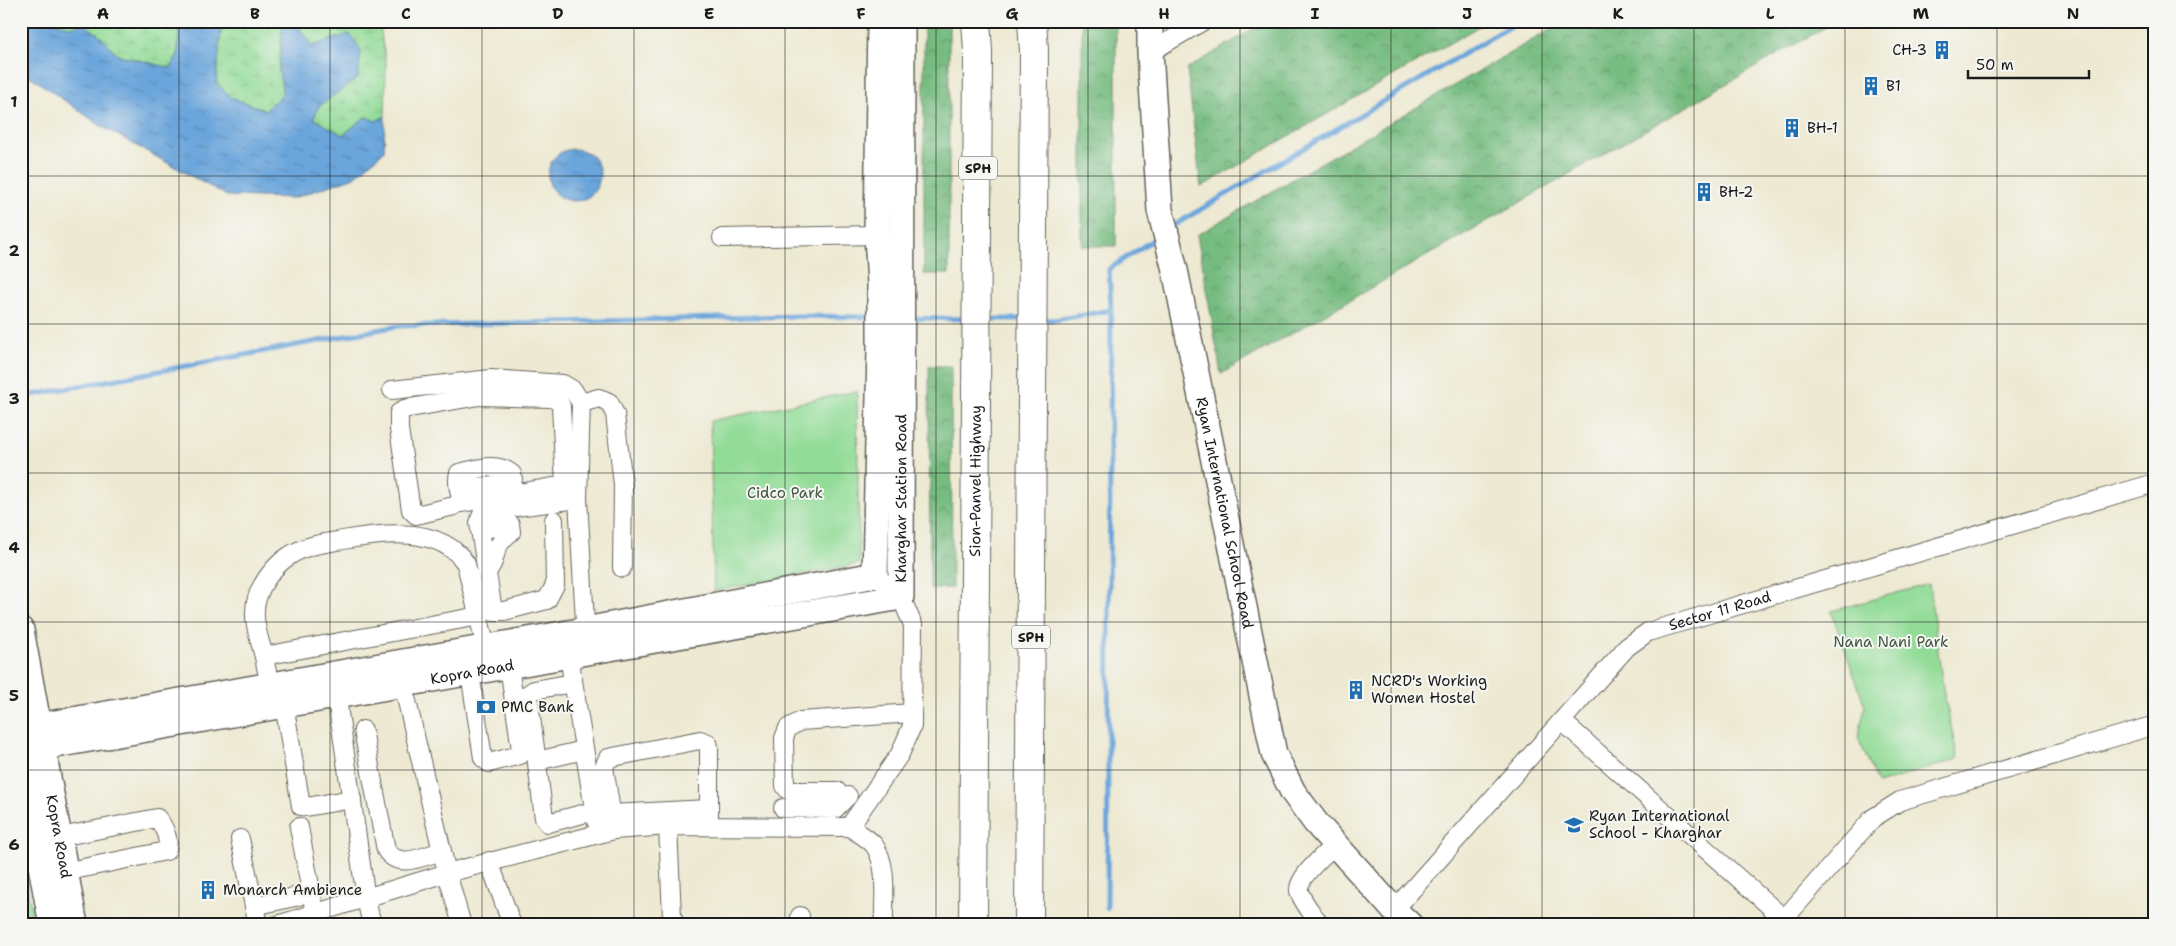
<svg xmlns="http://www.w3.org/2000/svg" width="2176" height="946" viewBox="0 0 2176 946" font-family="'Shantell Sans',sans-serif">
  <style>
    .forest { fill: url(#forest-crowns); stroke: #496c4e }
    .wetland { fill: url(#wetland-marsh); stroke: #587c5a }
    .park { fill: #93dc98; stroke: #587c5a }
    .water { fill: url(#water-ripples); stroke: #43607c }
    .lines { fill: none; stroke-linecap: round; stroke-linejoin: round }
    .stream { stroke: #6aa5db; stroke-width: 5 }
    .street-casing { stroke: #65645c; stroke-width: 20 }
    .secondary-casing { stroke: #65645c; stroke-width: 28 }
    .highway-casing { stroke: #65645c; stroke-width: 30 }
    .street { stroke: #fff; stroke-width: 18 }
    .secondary { stroke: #fff; stroke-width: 25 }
    .highway { stroke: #fff; stroke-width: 28 }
    .grid { fill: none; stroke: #1c1c1c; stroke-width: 1; stroke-opacity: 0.55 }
    .labels { text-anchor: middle; stroke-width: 4; stroke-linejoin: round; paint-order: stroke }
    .shield { fill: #f6f6f2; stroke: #5d5d5c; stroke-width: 1 }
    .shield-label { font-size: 14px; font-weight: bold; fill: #1c1c1c }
    .poi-label { font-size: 15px; fill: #1c1c1c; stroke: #f6f6f2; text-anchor: start }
    .street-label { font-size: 15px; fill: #1c1c1c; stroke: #f6f6f2 }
    .park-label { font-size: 15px; fill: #405641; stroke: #f6f6f2 }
    .neatline { fill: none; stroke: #1c1c1c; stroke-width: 2 }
    .grid-label { font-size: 16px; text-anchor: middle; font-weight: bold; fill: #1c1c1c }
  </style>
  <defs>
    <pattern id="forest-crowns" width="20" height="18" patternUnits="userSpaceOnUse" patternTransform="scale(1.25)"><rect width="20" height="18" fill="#76bc80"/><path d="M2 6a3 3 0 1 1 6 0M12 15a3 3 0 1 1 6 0" fill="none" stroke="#609868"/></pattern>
    <pattern id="wetland-marsh" width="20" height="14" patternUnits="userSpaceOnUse" patternTransform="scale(1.25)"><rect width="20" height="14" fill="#93dc98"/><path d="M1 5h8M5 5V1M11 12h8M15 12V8" fill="none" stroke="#7ebc82"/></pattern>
    <pattern id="water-ripples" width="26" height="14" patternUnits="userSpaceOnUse" patternTransform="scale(1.25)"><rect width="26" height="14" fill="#6aa5db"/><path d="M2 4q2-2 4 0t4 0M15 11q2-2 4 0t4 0" fill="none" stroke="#5686b1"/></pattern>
  </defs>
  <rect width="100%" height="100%" fill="#f6f6f2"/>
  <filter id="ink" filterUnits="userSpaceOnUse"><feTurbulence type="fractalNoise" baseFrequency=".02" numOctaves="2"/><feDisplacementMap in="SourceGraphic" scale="10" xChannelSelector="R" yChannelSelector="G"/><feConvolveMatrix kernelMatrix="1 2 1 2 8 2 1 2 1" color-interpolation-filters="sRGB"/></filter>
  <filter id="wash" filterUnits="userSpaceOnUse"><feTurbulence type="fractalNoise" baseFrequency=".0096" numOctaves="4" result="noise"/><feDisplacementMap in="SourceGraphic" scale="20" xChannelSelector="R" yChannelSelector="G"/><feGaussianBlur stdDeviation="1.12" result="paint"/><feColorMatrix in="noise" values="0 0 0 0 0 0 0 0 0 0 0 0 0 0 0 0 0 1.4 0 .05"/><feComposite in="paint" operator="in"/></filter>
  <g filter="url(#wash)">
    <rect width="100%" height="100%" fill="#ede9d2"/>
    <!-- forest -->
    <path class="forest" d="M924 21H949V274H924Z
      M1082 21H1116V246H1082Z
      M1266 21H1488L1201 187 1187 69Z
      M1565 21H1836L1221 374 1197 235Z
      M929 366H951L952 588 930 589Z"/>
    <!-- wetland -->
    <path class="wetland" d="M51 21H179L178 54 171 68 118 55 98 34Z
      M222 21H283L279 71 283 94 265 110 232 98 216 83Z
      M294 21H379L386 64 385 116 376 121 365 117 343 136 314 119 318 107 357 78 350 34 312 46Z"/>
    <!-- park -->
    <path class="park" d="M857 391 859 564 714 591 710 421Z
      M1929 584 1943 688 1958 759 1878 784 1858 738 1865 706 1831 611Z
      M21 853 34 925H21Z"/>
    <!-- water -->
    <path class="water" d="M21 21H51L71 27 83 23 98 34 118 55 171 68 178 54 179 21H222L216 83 232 98 265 110 283 94 279 71 283 21H294L312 46 350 34 361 50 358 78 318 107 314 119 343 135 365 117 376 121 385 116 384 151 355 177 294 198 227 196 101 126 21 70Z
      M548 175a26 26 0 1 1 52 0a26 26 0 1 1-52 0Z"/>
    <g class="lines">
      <!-- stream -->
      <path class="stream" d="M1171 227 1519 21
        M908 318 970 319
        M986 319H1025
        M1041 319 1055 320 1111 310 1109 269 1160 235
        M21 397 398 326 796 316 872 317
        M1107 908 1111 310"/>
    </g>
  </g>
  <g filter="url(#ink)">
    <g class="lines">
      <!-- street casing -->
      <g class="street-casing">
        <g id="street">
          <path d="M1150 52 1203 21"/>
          <path d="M722 238 877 235"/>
          <path d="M392 390 491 379 563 384 573 390 581 403 578 499 586 640"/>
          <path d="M581 403 599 398 609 402 615 414 623 485 622 568"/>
          <path d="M459 490 509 483 513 479 512 474C496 461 477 469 459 473 456 481 460 494 462 503L576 483"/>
          <path d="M454 506 416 515 411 510 399 429V413L404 409 479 396 551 398 559 401 561 406 565 485"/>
          <path d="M554 520 555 585 547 600 504 611H493L479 523 482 514 487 511 578 499"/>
          <path d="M480 530 510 524 511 532C506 536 501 540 498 547 493 556 495 565 486 572"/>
          <path d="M567 644 596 821"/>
          <path d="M264 656 479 616"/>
          <path d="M470 673 483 758 489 763 520 755 521 750 509 666"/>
          <path d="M573 683 534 690 528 694 544 818 548 823 594 811"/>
          <path d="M403 684 447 873 462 925"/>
          <path d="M335 685 366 899 372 925"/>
          <path d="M270 686C268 677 266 667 264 657 259 636 251 619 257 598 262 582 275 565 289 556 305 545 325 543 343 540 382 533 441 525 466 564L486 648"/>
          <path d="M284 704 301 806 306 807 352 799"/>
          <path d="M1563 722 1791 925"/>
          <path d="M363 730 386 850C399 870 423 856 442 851"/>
          <path d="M537 761 584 750"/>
          <path d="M837 791H794L788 790 785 786 784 738 788 728 801 721 912 713"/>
          <path d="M783 808 835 809 848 796"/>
          <path d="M611 814 708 809"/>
          <path d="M668 826 672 917 676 925"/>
          <path d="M299 827 315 913"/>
          <path d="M849 827 900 754 912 726 913 625 901 597 875 575"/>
          <path d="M614 830 604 767 608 758 700 740 708 743 709 747V826"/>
          <path d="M60 837 157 818C164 826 171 841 166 851L64 872"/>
          <path d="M240 839 258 925"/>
          <path d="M489 861 512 925"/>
          <path d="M254 906 299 896"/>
          <path id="s1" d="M1394 910 1627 647 1648 632 2155 483"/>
          <path d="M1784 919 1873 818 1900 801 2155 725"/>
          <path d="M277 925 447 873 614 830 668 826 849 827C857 832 868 838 874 845 889 866 883 900 884 925"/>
          <path d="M800 925V916"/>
          <path d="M1320 925C1314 915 1302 902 1299 891 1297 878 1325 854 1334 845"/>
        </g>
      </g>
      <!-- secondary casing -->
      <g class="secondary-casing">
        <g id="secondary">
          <path id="s2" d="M1150 21V52L1160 210 1175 270 1274 754 1293 792 1316 823 1394 910 1410 925"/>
          <path id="s3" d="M21 630 75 925"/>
          <path d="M21 729 585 630 875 575 880 351V284L877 235 880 21"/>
          <path id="s4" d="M21 751 901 597 902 21"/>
          <path d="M21 758 52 925"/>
        </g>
      </g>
      <!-- highway casing -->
      <g class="highway-casing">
        <g id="highway">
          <path id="s5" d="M973 925 978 51 976 21"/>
          <path d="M1029 925 1034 51 1032 21"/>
        </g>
      </g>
      <!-- street -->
      <use href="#street" class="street"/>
      <!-- secondary -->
      <use href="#secondary" class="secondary"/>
      <!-- highway -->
      <use href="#highway" class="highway"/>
    </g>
  </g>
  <!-- grid -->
  <path class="grid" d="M179 21V925M330 21V925M482 21V925M634 21V925M785 21V925M936 21V925M1088 21V925M1240 21V925M1391 21V925M1542 21V925M1694 21V925M1845 21V925M1997 21V925M21 176H2155M21 324H2155M21 473H2155M21 622H2155M21 770H2155"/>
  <!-- icons -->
  <defs>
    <g id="building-bare" transform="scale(1.5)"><path d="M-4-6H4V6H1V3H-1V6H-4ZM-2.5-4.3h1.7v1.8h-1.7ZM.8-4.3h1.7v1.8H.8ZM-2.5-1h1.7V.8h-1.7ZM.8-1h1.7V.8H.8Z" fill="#1f6fb2" stroke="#f6f6f2" stroke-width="2.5" paint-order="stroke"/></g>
    <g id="bank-bare" transform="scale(1.5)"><path d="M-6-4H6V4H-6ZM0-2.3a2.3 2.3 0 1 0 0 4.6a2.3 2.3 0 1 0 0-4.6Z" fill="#1f6fb2" stroke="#f6f6f2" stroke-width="2.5" paint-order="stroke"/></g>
    <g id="school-bare" transform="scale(1.5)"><path d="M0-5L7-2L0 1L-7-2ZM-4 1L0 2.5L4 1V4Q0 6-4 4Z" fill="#1f6fb2" stroke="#f6f6f2" stroke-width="2.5" paint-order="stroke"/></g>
  </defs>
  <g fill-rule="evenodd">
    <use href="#building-bare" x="1942" y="50"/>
    <use href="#building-bare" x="1871" y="86"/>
    <use href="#building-bare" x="1792" y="128"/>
    <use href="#building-bare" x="1704" y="192"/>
    <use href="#building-bare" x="1356" y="690"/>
    <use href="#bank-bare" x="486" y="707"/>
    <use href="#school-bare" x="1574" y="825"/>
    <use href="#building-bare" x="208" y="890"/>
  </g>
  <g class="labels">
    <!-- shield labels -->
    <g class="shield">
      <rect x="959" y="156.5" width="38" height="23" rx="4"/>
      <rect x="1012" y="625.5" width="38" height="23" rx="4"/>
    </g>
    <g class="shield-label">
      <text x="978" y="173">SPH</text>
      <text x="1031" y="642">SPH</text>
    </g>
    <!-- poi labels -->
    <g class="poi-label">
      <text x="1927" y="55" text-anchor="end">CH-3</text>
      <text x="1886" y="91">B1</text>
      <text x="1807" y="133">BH-1</text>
      <text x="1719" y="197">BH-2</text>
      <text x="1371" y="686">NCRD's Working<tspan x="1371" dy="17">Women Hostel</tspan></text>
      <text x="501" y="712">PMC Bank</text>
      <text x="1589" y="821">Ryan International<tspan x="1589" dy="17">School - Kharghar</tspan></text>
      <text x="223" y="895">Monarch Ambience</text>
    </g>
    <!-- street labels -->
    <g class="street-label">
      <text dy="5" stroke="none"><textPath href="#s5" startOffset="444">Sion-Panvel Highway</textPath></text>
      <text dy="5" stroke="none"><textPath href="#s4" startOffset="992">Kharghar Station Road</textPath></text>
      <text dy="5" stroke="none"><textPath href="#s2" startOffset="499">Ryan International School Road</textPath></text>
      <text dy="5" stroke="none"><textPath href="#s1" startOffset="452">Sector 11 Road</textPath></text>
      <text dy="5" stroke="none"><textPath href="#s4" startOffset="458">Kopra Road</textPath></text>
      <text dy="5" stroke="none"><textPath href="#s3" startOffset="210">Kopra Road</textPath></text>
    </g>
    <!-- park labels -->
    <g class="park-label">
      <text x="785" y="498">Cidco Park</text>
      <text x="1891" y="647">Nana Nani Park</text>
    </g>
  </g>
  <!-- margin -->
  <rect width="2176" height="946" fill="none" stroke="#f6f6f2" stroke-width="55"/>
  <!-- scale -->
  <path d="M1968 70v8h121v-8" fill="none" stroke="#1c1c1c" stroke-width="2.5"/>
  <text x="1976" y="70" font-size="15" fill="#1c1c1c" stroke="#f6f6f2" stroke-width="4" paint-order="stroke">50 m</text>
  <rect x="28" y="28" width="2120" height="890" class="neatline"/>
  <g class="grid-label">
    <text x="103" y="19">A</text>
    <text x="255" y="19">B</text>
    <text x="406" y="19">C</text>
    <text x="558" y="19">D</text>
    <text x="709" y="19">E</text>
    <text x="861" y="19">F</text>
    <text x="1012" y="19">G</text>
    <text x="1164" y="19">H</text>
    <text x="1315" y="19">I</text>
    <text x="1467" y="19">J</text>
    <text x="1618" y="19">K</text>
    <text x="1770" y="19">L</text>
    <text x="1921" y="19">M</text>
    <text x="2073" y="19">N</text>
    <text x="14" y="107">1</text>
    <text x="14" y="256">2</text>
    <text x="14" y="404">3</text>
    <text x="14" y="553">4</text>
    <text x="14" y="701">5</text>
    <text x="14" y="850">6</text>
  </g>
</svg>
